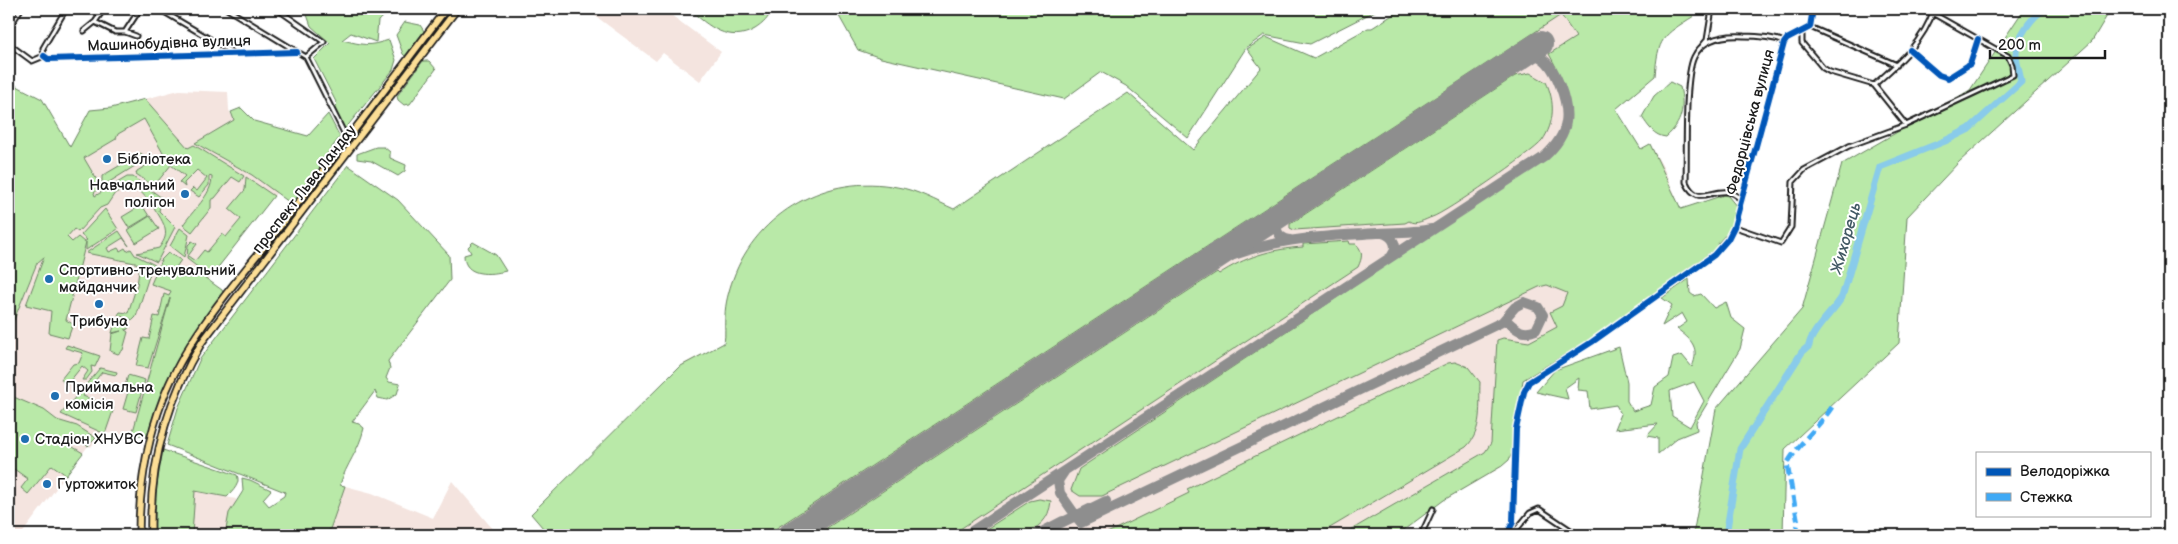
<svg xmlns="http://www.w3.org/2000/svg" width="2178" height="544" viewBox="0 0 2178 544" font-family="'Balsamiq Sans',sans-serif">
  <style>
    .built { fill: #f4e4df }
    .green { fill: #b9e9a8; stroke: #6a8262; fill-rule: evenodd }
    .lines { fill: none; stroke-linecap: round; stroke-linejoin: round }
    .river { stroke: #89cbea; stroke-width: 7 }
    .taxiway { stroke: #8e8e8e; stroke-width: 10 }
    .runway { stroke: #8e8e8e; stroke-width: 26 }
    .street-casing { stroke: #1c1c1c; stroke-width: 7 }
    .primary-casing { stroke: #1c1c1c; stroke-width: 9 }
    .street { stroke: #fff; stroke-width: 3 }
    .primary { stroke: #fcde96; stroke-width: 5.5 }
    .quiet { stroke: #3fa9f5; stroke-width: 5; stroke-dasharray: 10 5; stroke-linecap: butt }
    .cycleway-casing { stroke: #fff; stroke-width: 9 }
    .cycleway { stroke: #0057b8; stroke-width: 6 }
    .poi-dot { fill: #1f6fb2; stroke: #fff; stroke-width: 2 }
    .labels { text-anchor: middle; stroke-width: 4; stroke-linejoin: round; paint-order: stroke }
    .street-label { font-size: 15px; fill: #1c1c1c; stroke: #fff }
    .poi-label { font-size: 15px; fill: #1c1c1c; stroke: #fff; text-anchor: start }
    .water-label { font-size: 16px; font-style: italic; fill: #425964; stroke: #fff }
  </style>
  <rect width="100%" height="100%" fill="#fff"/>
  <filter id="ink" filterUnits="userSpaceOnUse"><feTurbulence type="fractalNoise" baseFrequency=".02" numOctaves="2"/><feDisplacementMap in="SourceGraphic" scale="10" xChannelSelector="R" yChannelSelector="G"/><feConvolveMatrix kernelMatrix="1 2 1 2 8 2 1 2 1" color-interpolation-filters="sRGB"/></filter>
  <g filter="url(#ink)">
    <!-- built -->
    <path class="built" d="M586 9H663L721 52 700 81 663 53 656 61Z
      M1403 9H1688L1694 16 1666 33 1657 50 1655 76 1616 109 1641 149 1650 144 1664 169 1681 209 1724 195 1728 196 1737 207 1731 229 1717 244 1718 247 1593 338 1523 380 1513 450 1509 460 1500 468 1444 500 1397 535H549L531 514 683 364 724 343 725 314 730 285 740 261 764 228 800 201 836 187 879 184 911 190 954 209 1128 93 1193 150 1261 68 1247 49 1266 37 1314 58 1368 28H1372Z
      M179 90 228 92 229 110 234 120 195 143 252 175 277 192 199 292 147 435 101 433 91 447 88 446 21 535H9V332L37 263 98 201 70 147 90 110 111 108Z
      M307 476 372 493 433 518 452 481 498 535H285Z
      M195 491 236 499 231 535H192Z"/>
    <!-- green -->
    <path class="green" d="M305 9H391L378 21 376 42 351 33 342 40C365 45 366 47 389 40L396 60 393 70 345 129 342 128 333 108 337 104 314 59 330 43 311 26Z
      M689 9H772C769 18 763 24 755 29 729 44 708 26 689 9Z
      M835 9H1379L1310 44 1264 35 1246 48 1188 138 1126 86 1101 72 1064 99 881 58 858 50Z
      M1402 9H1688L1694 16C1662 36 1658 38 1655 76L1616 109 1641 149 1650 144 1681 209 1724 195 1728 196 1737 207 1731 229 1717 244 1718 247 1592 338 1523 380 1513 450 1509 460 1502 466 1444 500 1397 535H1342L1485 452 1491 443 1497 340 1503 338 1529 342 1557 327 1550 312 1562 306 1567 293 1547 285 1539 287 1102 496H1080L1071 490 1079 469 1547 158C1579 122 1571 93 1549 54L1576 37 1561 15 766 535H549L531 514 679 367 724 343C726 334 724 325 725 316 725 304 729 290 733 279 757 212 828 173 897 187 917 190 936 201 954 209L1128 93 1193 150 1261 68 1247 49 1266 37 1314 58 1368 28H1372Z
      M2024 9H2111L2092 41 1959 162 1907 217 1899 343 1785 449 1783 535H1693L1716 409 1802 309 1842 164 1970 90Z
      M405 22 420 25 424 31 405 56 403 54 396 35Z
      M423 61H429L436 69 410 104 404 105 398 100 397 96Z
      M1530 73 1546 82C1555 101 1555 123 1542 141 1535 151 1444 214 1432 217 1426 219 1415 226 1409 221L1405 223 1294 230 1290 228V224L1515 76Z
      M9 82 42 99 70 147 90 110 111 108 145 99 188 148 194 145 244 176 240 182 232 177 215 198 211 200V208L192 232 183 225C192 211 212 195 212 177L209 176V185L199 197 190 191 193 188 197 191 207 178 197 170 184 183 185 187 179 182 185 176 171 165 154 186 136 174 137 171 164 155 144 119 118 134 116 139 84 158 101 187 94 193 95 196 127 177H133L162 198 159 211 175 227 157 262 137 253 159 248C163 242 167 237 165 229 164 219 141 188 132 186L115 193 107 205 100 208 78 232 74 229 67 237 72 242 78 237 84 242 87 240 81 235 105 209 118 229 86 250V242L66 320 73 324 68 338 49 333 51 311 26 305 44 257 37 263 9 332Z
      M1670 82 1680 87C1685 108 1682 123 1666 137 1654 136 1648 126 1642 117L1654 96Z
      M241 108 254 121 308 136 328 114 340 137 323 159 322 167 293 205 252 175 195 143 234 120 231 112Z
      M376 147H384L390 152V158L406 165 405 171 398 176 371 161 357 159V154Z
      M141 153 145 158 143 161 106 184 102 183V176Z
      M348 165 398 200 449 255 450 280 388 361 390 368 386 378 389 382 400 384 397 394 387 400 378 398 375 391 352 422 359 424 364 428C359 451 346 464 340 485L345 486 328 535H225L229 513 243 491 242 478 250 480 271 490 263 499 269 506 284 496 285 492 167 445 178 408 200 359Z
      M246 177 274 196 212 275 210 273 208 275 187 259 188 245 192 241 197 244 188 256 195 261 204 250 207 252 222 234 226 237 241 219 229 209 245 190Z
      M142 205 149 216 129 228 122 217Z
      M150 216 159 229 136 243 128 230Z
      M180 228 189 235 184 257 170 246Z
      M119 231 129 246 123 238 107 248 109 252 118 248 120 251 125 248 127 251 131 249 135 255 155 265 151 270 136 317 133 320 118 315 120 312 128 313 137 285 140 264 86 253Z
      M1349 241 1350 244H1356C1364 252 1362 258 1358 267L951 535H816L1217 272 1219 274C1245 257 1271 249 1303 247V244Z
      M473 242 496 255 506 271C490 275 464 277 464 255L471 253 468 247Z
      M168 253 181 260 172 273 188 278 192 272H197L222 290 224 295 173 368 174 371 147 438V435H132L170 298 148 368 136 366 143 338 149 339 154 316 159 317 164 294 169 296 171 291 151 284 161 260Z
      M1689 279 1690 293 1694 296 1701 294 1714 308 1726 302 1731 318 1745 329 1740 349 1696 422 1697 430 1677 438 1658 454V438L1647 436 1658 424 1615 429 1621 414 1616 405 1590 409 1588 391 1578 390 1579 378 1565 388 1568 399 1536 392 1555 370 1619 347 1627 382V401L1633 411 1651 405 1655 387 1669 377 1673 358 1682 355 1692 367C1700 348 1692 340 1677 329L1687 322 1682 313 1662 326 1672 305 1662 298ZM1694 382 1704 401 1690 427 1672 416 1670 391Z
      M116 319 127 321 129 325 128 329 125 330 128 332 123 350 118 354 110 351 112 334 121 331 112 333Z
      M67 345 100 356 95 367 91 366 92 372 86 380H82L88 371 82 366 66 386 61 379 73 364 79 363 83 353 65 348Z
      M1455 362 1468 367 1480 382C1479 405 1483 431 1466 447L1318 535H1103L1189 493 1187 489 1448 363Z
      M100 368 117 372 116 375 102 372 83 396 114 408 105 434 61 414Z
      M128 375 145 380 136 412 123 409 128 392 124 390Z
      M9 395 44 410 57 420 77 426 96 438 88 446 80 441 78 444 71 440 68 444 83 453 66 475 52 465 28 494 21 488 28 479 14 469 9 476Z
      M163 450 237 475C241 483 233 491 227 497L195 491 192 535H154L156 489Z
      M1039 499 1051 501C1047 540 1006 535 977 535L1030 501Z"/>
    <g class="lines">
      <!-- river -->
      <path class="river" d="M1726 535 1740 449 1802 352 1809 346C1810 332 1834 311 1842 297L1880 167 1945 141 1969 129 2021 82C2020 73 2016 63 2016 54 2016 38 2032 16 2045 9"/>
      <!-- taxiway -->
      <path class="taxiway" d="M1282 213C1273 225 1275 237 1290 240
        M1382 233C1394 236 1399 247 1391 257
        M1186 276C1245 244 1297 237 1363 234 1386 232 1410 233 1432 229
        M1064 472 1058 481 1060 493 1081 523 1502 322 1506 320C1516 329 1522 336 1536 330L1543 315 1538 307 1524 302 1515 307 1502 322
        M1059 524 1106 501
        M966 535 1544 157C1554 148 1564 136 1566 122 1569 104 1556 64 1538 56 1530 53 1523 57 1516 60
        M1036 535 1063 521"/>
      <!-- runway -->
      <path class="runway" d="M791 535 1540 44"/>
      <!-- street casing -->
      <g class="street-casing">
        <path id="street" d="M159 9 232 52
          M227 9 306 57 347 139
          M277 9 324 42 306 57
          M95 22 104 9
          M1810 27 1897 65
          M9 28 21 9
          M84 31 95 22 115 32H125L136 36
          M125 32 140 9
          M1802 32V43L1823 68 1830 72 1874 85 1906 125
          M9 44 32 61 44 56
          M1702 46 1707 40 1712 9
          M1910 50 1939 75 1948 78 1970 64 1978 39
          M44 56 48 59 297 52
          M44 56 43 48 66 9
          M1874 85C1899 63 1924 41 1934 9
          M1742 200C1738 197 1732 192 1728 192 1709 190 1697 206 1686 182 1687 155 1684 77 1694 57 1703 38 1726 35 1744 36 1758 36 1772 37 1785 42
          M1735 227 1781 243 1791 227 1793 182 1804 170 1849 146 1906 125 2013 75 2012 65 2008 56 1925 9
          M1512 527 1523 535
          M1516 530 1530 513 1539 509 1578 535
          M1421 535 1433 509
          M1507 535 1513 522 1516 429 1524 392 1529 382 1592 342 1714 255 1728 239 1734 227 1784 43 1787 39 1810 27 1813 9"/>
      </g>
      <!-- primary casing -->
      <g class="primary-casing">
        <path id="primary" d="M139 535C139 488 146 443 163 399 188 334 239 279 281 225 337 153 392 81 446 9
          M151 535C149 466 166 402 202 342L457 9"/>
      </g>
      <!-- street -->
      <use href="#street" class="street"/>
      <!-- primary -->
      <use href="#primary" class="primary"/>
      <!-- quiet -->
      <path class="quiet" d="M1795 535 1798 523 1787 464C1799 443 1818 428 1832 407"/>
      <!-- cycleway casing -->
      <g class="cycleway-casing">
        <path id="cycleway" d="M1910 50 1939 75 1948 78 1970 64 1978 39
          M44 56 48 59 297 52
          M1507 535 1513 522 1516 429 1524 392 1529 382 1592 342 1714 255 1728 239 1734 227 1784 43 1787 39 1810 27 1813 9"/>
      </g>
      <!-- cycleway -->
      <use href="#cycleway" class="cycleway"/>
    </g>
  </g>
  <!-- markers -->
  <g class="poi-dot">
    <circle cx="107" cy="159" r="5"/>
    <circle cx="185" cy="194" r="5"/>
    <circle cx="49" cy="279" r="5"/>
    <circle cx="99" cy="304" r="5"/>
    <circle cx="55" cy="396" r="5"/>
    <circle cx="25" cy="439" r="5"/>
    <circle cx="47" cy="484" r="5"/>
  </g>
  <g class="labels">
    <!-- street labels -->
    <g class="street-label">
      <text transform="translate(169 43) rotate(-2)" y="5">Машинобудівна вулиця</text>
      <text transform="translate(1750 122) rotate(-75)" y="5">Федорцівська вулиця</text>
      <text transform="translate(304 189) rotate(-52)" y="5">проспект Льва Ландау</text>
    </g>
    <!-- poi labels -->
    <g class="poi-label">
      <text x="117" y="164">Бібліотека</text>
      <text x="175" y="190" text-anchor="end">Навчальний<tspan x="175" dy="17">полігон</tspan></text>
      <text x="59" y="275">Спортивно-тренувальний<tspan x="59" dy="17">майданчик</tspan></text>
      <text x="99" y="326" text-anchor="middle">Трибуна</text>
      <text x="65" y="392">Приймальна<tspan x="65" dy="17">комісія</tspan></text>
      <text x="35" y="444">Стадіон ХНУВС</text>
      <text x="57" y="489">Гуртожиток</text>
    </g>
    <!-- water labels -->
    <g class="water-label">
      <text transform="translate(1845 238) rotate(-74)" y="6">Жихорець</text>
    </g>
  </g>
  <!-- margin -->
  <rect width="2178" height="544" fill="none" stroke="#fff" stroke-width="30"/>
  <rect x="15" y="15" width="2148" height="514" fill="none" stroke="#1c1c1c" stroke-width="2" filter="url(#ink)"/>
  <!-- legend -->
  <rect x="1976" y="452" width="175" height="65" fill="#ffffff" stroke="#a4a4a4"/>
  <rect x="1986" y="468" width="25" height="8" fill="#0057b8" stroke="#a4a4a4"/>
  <text x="2020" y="476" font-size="15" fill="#1c1c1c">Велодоріжка</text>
  <rect x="1986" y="493" width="25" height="8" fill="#3fa9f5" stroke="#a4a4a4"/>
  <text x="2020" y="502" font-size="15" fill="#1c1c1c">Стежка</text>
  <!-- scale -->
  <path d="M1990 50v8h115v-8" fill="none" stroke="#1c1c1c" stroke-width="2.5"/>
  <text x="1998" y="50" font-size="15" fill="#1c1c1c" stroke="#ffffff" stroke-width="4" paint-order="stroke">200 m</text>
</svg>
